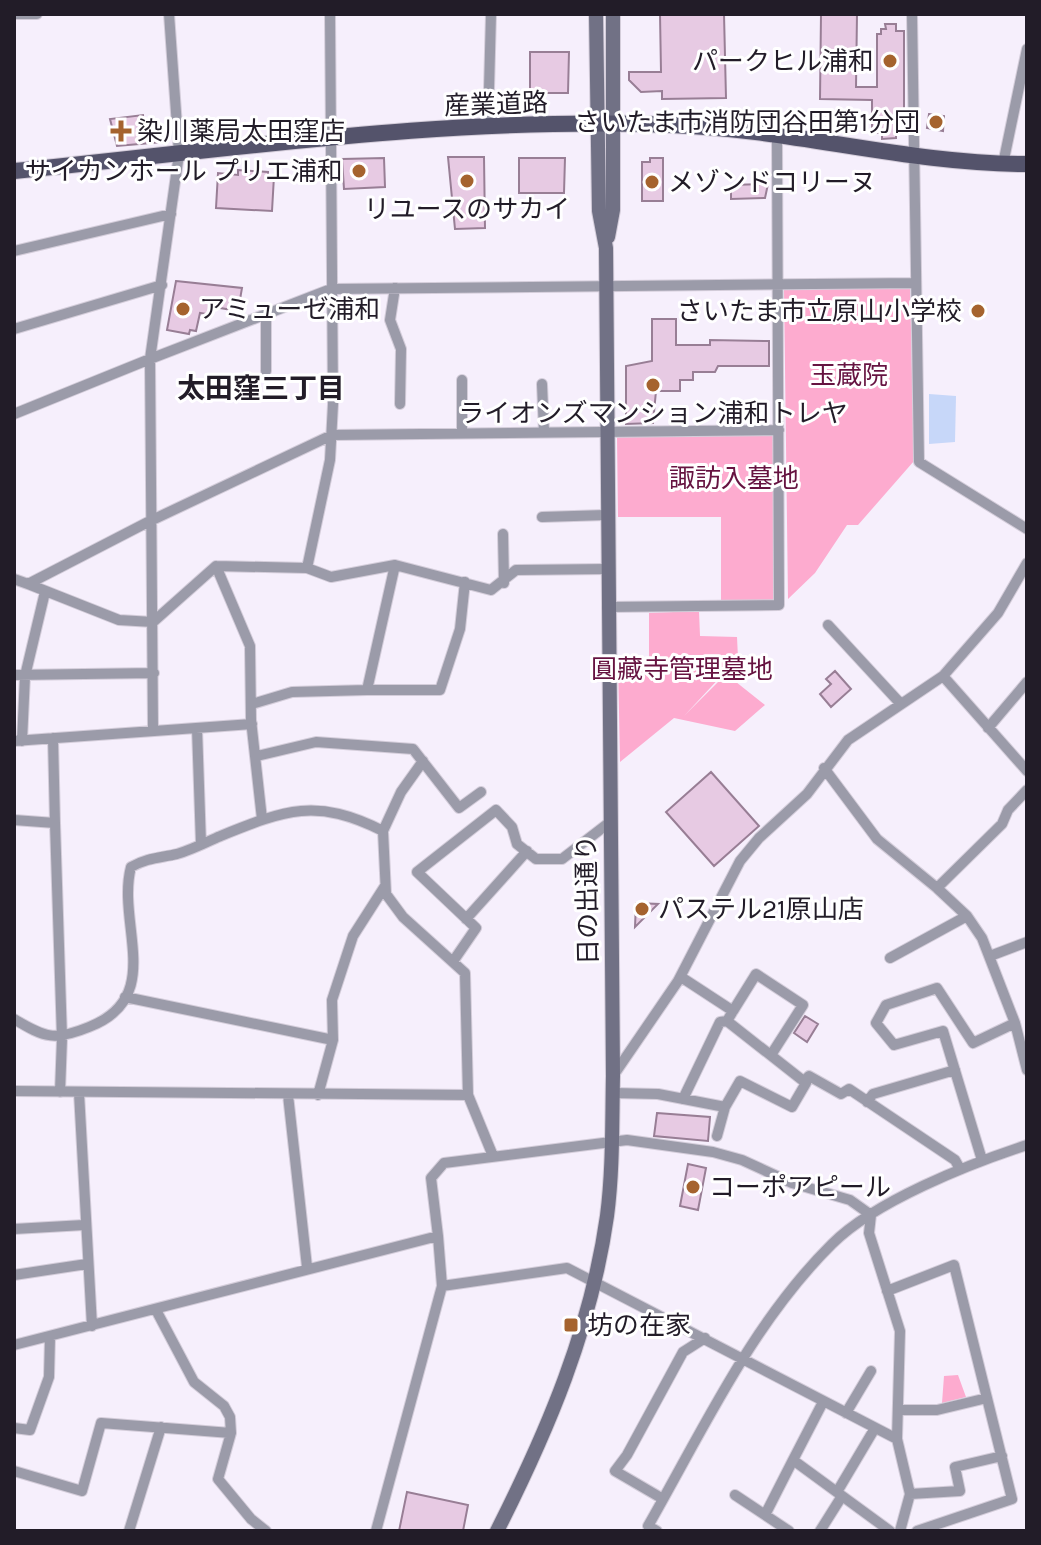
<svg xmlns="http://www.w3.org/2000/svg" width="1041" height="1545" viewBox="0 0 1041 1545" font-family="Karla,'Noto Sans JP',sans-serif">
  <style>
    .green { fill: #fdabcf }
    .water { fill: #c7d7f9 }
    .building { fill: #e7cae3; stroke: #987e95; stroke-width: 2 }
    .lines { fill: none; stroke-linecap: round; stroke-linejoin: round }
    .street-casing { stroke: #d4cdda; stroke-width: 12 }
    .secondary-casing { stroke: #d4cdda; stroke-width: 16 }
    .primary-casing { stroke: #d4cdda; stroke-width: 18 }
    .street { stroke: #9b9ba9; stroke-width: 10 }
    .secondary { stroke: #717185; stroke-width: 14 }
    .primary { stroke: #54536b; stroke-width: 16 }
    .poi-dot { fill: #a5632e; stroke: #fff; stroke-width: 3 }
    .labels { text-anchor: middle; stroke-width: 6; stroke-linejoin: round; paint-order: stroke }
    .poi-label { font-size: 26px; fill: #221c28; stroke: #fff; text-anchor: start }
    .street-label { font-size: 26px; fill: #221c28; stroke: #fff }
    .park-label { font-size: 26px; fill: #661341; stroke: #fff }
    .neighbourhood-label { font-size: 28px; font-weight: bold; fill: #221c28; stroke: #fff }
  </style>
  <rect width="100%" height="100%" fill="#f6effc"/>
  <!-- green -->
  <path class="green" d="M910 287 914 461 858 525H847L815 573 788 599 784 290Z
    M776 435 773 600 721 601V517H618L617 436Z
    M699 611 700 636 737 637 738 658 684 716 726 674 765 705 735 731 674 718 620 762 618 662 649 661V613Z
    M958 1375 966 1397 942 1403 944 1376Z"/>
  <!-- water -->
  <path class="water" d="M929 394 956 396 955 442 929 444Z"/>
  <!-- building -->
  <path class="building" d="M660 14H724L726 98 662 99V91L641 92 629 80V72H661Z
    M821 14H857L856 87H877V34H881V29H886L885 24H896V31H904V114H896V138L882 139V133H872V100L820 99Z
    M530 52H569L568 93H530Z
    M929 114 944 116 943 131 927 128Z
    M143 115 144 128 160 127 162 142 117 146 110 119Z
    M448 157H484L485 228 455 229Z
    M384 158 385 187 344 189 342 159Z
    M519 158H565L564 193H519Z
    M650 158H663V201H642V162H650Z
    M238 170 268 172V176H274L272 211 216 208 218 173 238 175Z
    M768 184 765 198 731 199V185Z
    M176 281 242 288 238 311 214 307 212 315 200 313 196 331 190 330 189 334 167 330Z
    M652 319H676V345H710V340L769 341V366H718L715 372H693V380H680V391H656L653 423 626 424V366L652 361Z
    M835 671 851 689 831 707 820 694 831 684 826 679Z
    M711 772 759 826 714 866 666 812Z
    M636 903 658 904 635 927Z
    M805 1016 818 1024 807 1042 794 1033Z
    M657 1113 710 1117 708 1141 654 1136Z
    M688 1164 706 1168 698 1210 680 1206Z
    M407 1492 468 1505 463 1531H399Z"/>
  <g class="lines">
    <!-- street casing -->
    <g class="street-casing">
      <path id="street" d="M14 14H37
        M912 14 919 462 1027 529
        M488 127 491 14
        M1003 164 1027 49
        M14 251 171 214
        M395 288 390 320 401 349 400 404
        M266 314V371
        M14 329 162 285
        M542 384 544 432
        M14 414 150 359 179 154 169 14
        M462 433V380
        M542 517 606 515
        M503 534 504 583
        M307 568 331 577 395 565
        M14 579 28 584 148 522 332 435 779 430
        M28 584 119 620 153 622 216 566
        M607 607 779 605 777 136
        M828 625 899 702
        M14 675 154 673
        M943 676 1027 771
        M367 690H440L460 629 465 582
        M252 704 292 692 367 690 395 565 491 590 516 570 607 569
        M197 728 201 844
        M988 728 1027 682
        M153 729 150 359 331 289 915 283
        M14 741 252 724
        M22 741 25 676 45 592
        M257 756 316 742 413 749 459 808 481 792
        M824 768 877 839 937 888 967 916 982 938 1015 1023 1027 1070
        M262 819 251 720 250 646 216 566 307 568 330 460 333 404 330 14
        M14 820 55 823 53 738
        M55 823 62 1038 60 1092
        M383 831 401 792 423 761
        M937 888 1002 824 1008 810 1027 790
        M466 919 527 851
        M990 956 1027 942
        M890 958 967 916
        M454 960 476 928 417 872 496 810 512 827 517 844 536 859H562L610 822
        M681 977 733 1011 727 1021 806 1083 792 1107 740 1081 725 1107 717 1136
        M125 997 333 1040 318 1095
        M733 1011 756 974 803 1005 771 1055
        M14 1019C45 1038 55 1041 89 1027 166 997 116 924 131 867 147 858 159 858 177 854 191 850 205 843 218 837 285 810 315 797 383 831L386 894 403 917 465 973 468 1095
        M333 1040 332 1000 353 936 385 886
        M613 1076 678 981 740 861 759 838 807 794 848 740 943 676 998 613 1027 563
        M804 1081 809 1076 841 1094 849 1089 955 1160 960 1169
        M14 1091 468 1095 493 1156
        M79 1093 92 1326
        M613 1093 658 1094 725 1107
        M288 1095 307 1267
        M683 1099 720 1022 727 1021
        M867 1102 873 1094 955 1070
        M982 1160 943 1031 894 1045 876 1023 886 1005 937 988 973 1043 1015 1023
        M14 1229 84 1225
        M438 1236 431 1178 444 1163 627 1140 713 1152 742 1160 792 1183 850 1200 871 1215 869 1233 900 1331 897 1439 910 1494 900 1531
        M14 1275 87 1264
        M887 1291 954 1265 1012 1499 917 1531
        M156 1310 194 1382 224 1406 230 1417 231 1433 218 1479 251 1519 266 1531
        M14 1345 438 1236 442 1286 567 1268 897 1439
        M823 1402 793 1460 890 1531
        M898 1410H937L987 1398
        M846 1413 871 1371
        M14 1428 30 1430 49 1377 50 1337
        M14 1471 82 1491 101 1423 231 1433
        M837 1492 875 1428
        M910 1494 960 1491 955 1467 1002 1456
        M735 1495 789 1531
        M663 1499 615 1471 627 1455 683 1352 705 1338
        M765 1515 793 1460
        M129 1531 161 1427
        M376 1531 442 1286
        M657 1531 648 1526C703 1430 752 1323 832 1244 875 1201 969 1164 1027 1145
        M820 1531 842 1496"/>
    </g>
    <!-- secondary casing -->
    <g class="secondary-casing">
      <path id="secondary" d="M608 237 613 210V14
        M497 1531C548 1430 591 1329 607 1216 613 1170 612 1123 613 1076L606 248 599 211 596 14"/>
    </g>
    <!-- primary casing -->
    <g class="primary-casing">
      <path id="primary" d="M14 171C233 149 452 116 672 125 792 129 907 164 1027 164"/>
    </g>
    <!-- street -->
    <use href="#street" class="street"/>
    <!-- secondary -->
    <use href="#secondary" class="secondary"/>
    <!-- primary -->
    <use href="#primary" class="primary"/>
  </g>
  <!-- markers -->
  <g class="poi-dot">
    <circle cx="890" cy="61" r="8"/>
    <circle cx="936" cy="122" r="8"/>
    <path d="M117 119h8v8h8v8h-8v8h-8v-8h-8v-8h8z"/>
    <circle cx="359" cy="171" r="8"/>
    <circle cx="467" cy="181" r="8"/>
    <circle cx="652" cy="182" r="8"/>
    <circle cx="183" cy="309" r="8"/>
    <circle cx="978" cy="311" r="8"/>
    <circle cx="653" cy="385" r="8"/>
    <circle cx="642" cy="909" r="8"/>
    <circle cx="693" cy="1187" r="8"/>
    <rect x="563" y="1317" width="16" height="16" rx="4"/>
  </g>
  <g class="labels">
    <!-- poi labels -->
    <g class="poi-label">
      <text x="874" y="70" text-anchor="end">パークヒル浦和</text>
      <text x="920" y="131" text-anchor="end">さいたま市消防団谷田第1分団</text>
      <text x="137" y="140">染川薬局太田窪店</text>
      <text x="343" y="180" text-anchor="end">サイカンホール プリエ浦和</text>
      <text x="668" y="191">メゾンドコリーヌ</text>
      <text x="467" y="218" text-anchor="middle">リユースのサカイ</text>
      <text x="199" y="318">アミューゼ浦和</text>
      <text x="962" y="320" text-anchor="end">さいたま市立原山小学校</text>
      <text x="653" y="422" text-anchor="middle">ライオンズマンション浦和トレヤ</text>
      <text x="658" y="918">パステル21原山店</text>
      <text x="709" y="1196">コーポアピール</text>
      <text x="587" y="1334">坊の在家</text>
    </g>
    <!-- street labels -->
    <g class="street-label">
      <text transform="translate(496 104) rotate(-2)" y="9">産業道路</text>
      <text transform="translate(587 900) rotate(-91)" y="9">日の出通り</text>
    </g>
    <!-- park labels -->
    <g class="park-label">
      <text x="849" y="384">玉蔵院</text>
      <text x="734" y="487">諏訪入墓地</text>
      <text x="682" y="678">圓藏寺管理墓地</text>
    </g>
    <!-- neighbourhood labels -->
    <g class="neighbourhood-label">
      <text x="261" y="398">太田窪三丁目</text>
    </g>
  </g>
  <!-- border -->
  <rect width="1041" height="1545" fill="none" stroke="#221c28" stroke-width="32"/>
</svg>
